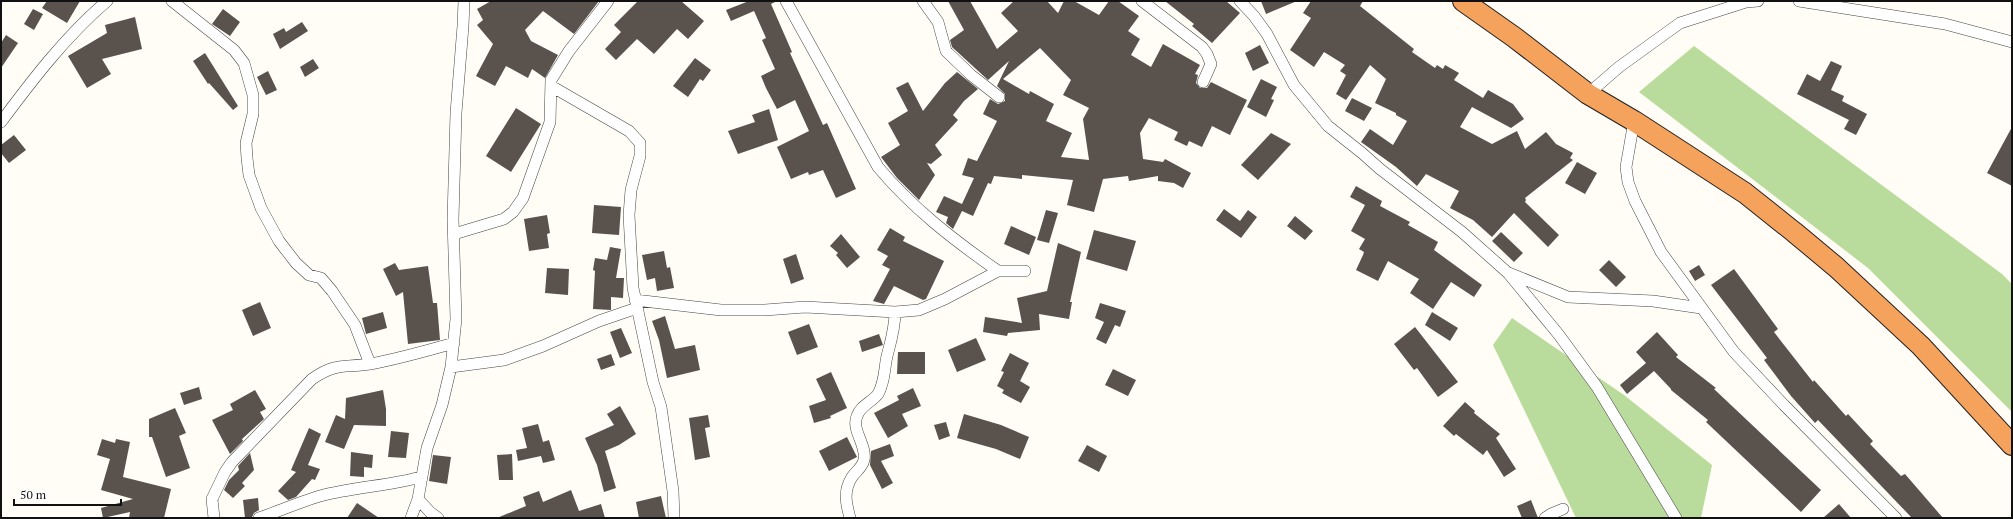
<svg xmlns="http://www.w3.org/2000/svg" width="2013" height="519" viewBox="0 0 2013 519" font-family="'PT Serif',serif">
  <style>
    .forest { fill: #b9dc9c }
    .building { fill: #5a524d; fill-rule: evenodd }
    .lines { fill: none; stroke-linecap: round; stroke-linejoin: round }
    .street-casing { stroke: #444; stroke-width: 12 }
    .highway-casing { stroke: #222; stroke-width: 22 }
    .street { stroke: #fff; stroke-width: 11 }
    .highway { stroke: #f5a25d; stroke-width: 20 }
  </style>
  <rect width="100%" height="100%" fill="#fffdf5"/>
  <!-- forest -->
  <path class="forest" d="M1694 46 2002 274 2012 284V412L1868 268 1639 92Z
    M1512 318 1624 395 1712 465 1701 518H1576L1493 345Z"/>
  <!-- building -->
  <path class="building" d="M47 1H80L67 23 42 8Z
    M491 1H599L574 34 543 11 525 30 531 41 558 55 545 78 532 69 528 78 506 66 495 86 476 76 493 44 477 25 483 20 477 9Z
    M638 1H681L704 21 688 39 677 29 654 54 637 39 616 60 605 49 621 32 614 25Z
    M749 1H777L771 4 792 52 790 53 823 125 827 123 856 189 836 198 823 170 809 175 808 172 791 179 777 147 809 131 795 100 777 109 766 88 761 76 775 69 762 40 766 38 754 11 731 21 726 10Z
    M948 1H970L997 49 1018 31 1001 13 1014 1H1047L1058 13 1064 1H1074L1099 15 1109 1H1118L1139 16 1128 31 1140 39 1131 55 1151 67 1163 44 1200 65 1195 74 1198 75 1196 83 1200 88H1207L1211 82 1247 100 1230 135 1212 126 1202 147 1189 141 1187 146 1174 140 1178 132 1149 118 1140 133 1143 159 1163 162 1165 159 1191 173 1183 188 1174 183 1158 181V176L1129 181 1128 176 1103 179 1094 212 1067 205 1073 180 1022 175V179L994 176 991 184 988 183 973 216 962 211 953 229 946 223 948 217 936 212 944 196 962 204 974 178 962 175 968 158 977 161 997 121 983 114 990 99 998 104 1005 101V94L997 86 1009 61 988 80 952 47 950 40 964 30ZM1040 48 1071 80 1063 95 1089 108 1083 119 1089 160 1061 157 1072 133 1046 121 1054 104 1030 91 1029 94 1003 79Z
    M1165 1H1226L1240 13 1212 43 1192 26 1194 24Z
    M1261 1H1297L1266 14Z
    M1311 1H1363L1360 6 1414 49 1412 52 1435 68 1437 65 1443 69 1445 65 1459 73 1454 80 1483 98 1488 90 1513 104 1524 119 1511 128 1472 107 1460 127 1492 144 1517 131 1525 149 1546 132 1556 144 1573 153 1570 158 1573 160 1525 198 1526 200 1525 202 1559 235 1548 247 1514 213 1492 237 1473 220 1450 208 1459 191 1426 174 1417 186 1396 167 1361 142 1370 129 1393 145 1407 121 1396 115V113L1375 103 1386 79 1370 65 1346 100 1336 94 1346 75 1340 71 1345 65 1324 52 1314 67 1290 50 1311 18 1303 13Z
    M33 9 43 14 34 30 24 24Z
    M223 9 240 22 230 36 212 24Z
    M135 17 142 49 102 59 111 74 87 88 68 56 107 33 105 25Z
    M302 22 308 31 280 49 273 34 284 28 286 32Z
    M6 35 18 43 1 68V43Z
    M1260 45 1269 63 1253 71 1245 53Z
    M205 53 238 106 233 110 209 83 208 84 193 61Z
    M695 58 711 70 703 81 700 79 688 97 673 86Z
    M313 59 319 68 305 77 300 67Z
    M1831 61 1842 66 1831 90 1844 96 1842 101 1867 114 1856 135 1844 129 1849 120 1797 94 1807 74 1820 81Z
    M268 71 277 90 266 95 257 77Z
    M957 72 978 89 964 101 953 115 958 120 935 145 942 155 931 164 927 163 935 175 919 200 897 178 881 157 900 145 888 123 908 111 896 88 908 82 923 111 945 83Z
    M1261 79 1277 87 1271 99 1274 100 1266 117 1247 107Z
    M1352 98 1372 108 1364 121 1345 111Z
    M516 108 541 124 511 172 486 156Z
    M769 109 778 140 738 154 728 131 755 122 752 115Z
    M2012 127V186L1987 173Z
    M1271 133 1291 144 1258 180 1241 165Z
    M14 135 26 150 9 163 1 153V145Z
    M1577 162 1597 173 1585 194 1565 183Z
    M1356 186 1382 201 1380 206 1410 222 1408 225 1438 242 1434 250 1482 285 1474 297 1451 282 1433 309 1410 293 1419 279 1388 261 1378 281 1356 270 1363 255 1364 252 1359 249 1365 239 1351 231 1365 205 1350 197Z
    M594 205 621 207 619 235 592 233Z
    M1224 209 1240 221 1248 210 1257 217 1241 238 1216 220Z
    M1046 210 1058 213 1049 243 1037 240Z
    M547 215 550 233 547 234 549 248 529 251 524 219Z
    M1295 216 1313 231 1305 240 1287 226Z
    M1011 226 1036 237 1029 255 1004 244Z
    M890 228 905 237 903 241 944 261 926 299 923 300 894 286 884 304 873 301 890 269 882 265 888 256 877 250Z
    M1094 230 1136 241 1127 271 1086 259Z
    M1501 232 1523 253 1514 262 1492 241Z
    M841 234 860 257 847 268 836 255 838 253 830 246Z
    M1058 243 1081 252 1070 302H1072L1069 319 1039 314 1040 330 1008 333 1007 336 983 332 985 317 1022 323 1017 298 1047 291Z
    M610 247 621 249 616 278H624L623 298 611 297V310L593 309 595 271 593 270 595 258 607 260Z
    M664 251 667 268 670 267 674 288 657 291 655 278 647 280 642 255Z
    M796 254 804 279 791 284 783 259Z
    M1609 260 1626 277 1616 287 1599 270Z
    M395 263 399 270 428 266 433 303H437L440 340 408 344 403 292 396 296 383 269Z
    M1699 265 1705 275 1695 281 1689 271Z
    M547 268 569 269 568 295 545 293Z
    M1734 269 1778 329 1774 332 1813 382 1814 380 1846 416 1848 414 1873 441 1870 444 1901 476 1905 474 1943 518H1912L1818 420 1815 423 1791 396 1764 360 1767 358 1711 285Z
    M260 302 271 328 253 336 242 310Z
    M1100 303 1126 311 1120 327 1115 325 1106 344 1096 339 1104 322 1095 318Z
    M383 312 387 328 366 334 362 318Z
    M1432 312 1458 328 1450 341 1425 325Z
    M665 316 675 349 695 345 700 370 667 378 659 340 652 321Z
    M809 324 818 347 797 355 788 332Z
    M1415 327 1458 382 1438 397 1417 368 1414 370 1394 344Z
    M621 328 632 353 620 358 610 332Z
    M1657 332 1678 355 1676 357 1716 388 1714 389 1821 490 1801 512 1706 422 1708 420 1671 390V389L1654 371 1627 394 1620 385 1646 363 1636 352Z
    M879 334 883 345 862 352 859 341Z
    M976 338 986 360 957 372 948 350Z
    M898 352H925V374H897Z
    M1010 353 1029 363 1020 381 1030 387 1021 403 1002 393 1004 390 997 386 1004 372 1001 371Z
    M611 354 615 365 601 370 597 359Z
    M1113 369 1136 380 1128 396 1105 385Z
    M831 372 847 408 830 416 831 418 814 423 809 406 826 400 816 379Z
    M199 387 202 399 184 405 180 393Z
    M913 388 921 406 902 414 908 426 888 438 874 413 899 400 897 396Z
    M255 390 266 409 260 412 264 419 242 439 243 441 230 454 212 420 233 410 230 404Z
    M383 390 386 409V426L354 425 344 449 325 442 336 415 345 419 346 398Z
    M1465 402 1475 411 1474 413 1500 434 1496 438 1516 469 1504 477 1487 450 1483 455 1456 434 1454 436 1443 426Z
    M620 406 636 434 619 445 605 451 616 488 604 492 597 465 585 438 614 425 607 414Z
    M175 408 186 433 179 436 190 468 166 477 152 437H149V419Z
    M964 414 1001 425 1029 437 1020 459 996 449 957 438Z
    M708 415 710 427 705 428 710 457 695 460 689 418Z
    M946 422 950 436 939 440 934 425Z
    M538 424 543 442 549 440 555 460 543 463 541 456 518 461 516 450 527 448 522 428Z
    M309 428 321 434 308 465 320 469 315 480 312 479 296 497 288 500 278 491 296 472 291 470Z
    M391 431 409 433 406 458 388 457Z
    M847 437 857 457 829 471 819 451Z
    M102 439 115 443 116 439 130 442 123 477 171 489 164 518H129L130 512 103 518 101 508 133 499 101 490 110 459 97 455Z
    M890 444 894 456 881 461 893 483 882 489 870 465 871 451Z
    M1087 445 1107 456 1099 472 1078 461Z
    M351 452 373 455 372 468 364 467V477L350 476Z
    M250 453 254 470 242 483 245 486 233 498 224 490 229 480 239 470 238 466Z
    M512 454 513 480H499L497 455Z
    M433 455 451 457 447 484 429 481Z
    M571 490 579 511 601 504 605 518H497L526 506 523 497 539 491 543 502Z
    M661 496 666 518H639L636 502Z
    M258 498 259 510 254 513 252 517 245 518 243 500Z
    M1531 500 1538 518H1522L1517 506Z
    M357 503 379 518H347Z
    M1839 504 1851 518H1823Z"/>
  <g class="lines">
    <!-- street casing -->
    <g class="street-casing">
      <path id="street" d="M172 1 234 50 244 63 253 95V114L246 143 247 158 249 175 261 208 279 241 296 263 309 275 321 278 332 291 355 325 370 364
        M786 1 878 167C912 208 955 241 998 271
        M923 1 938 22 946 51 971 75 999 97
        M1142 1 1202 47 1207 54 1211 64 1203 82
        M1240 1 1254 16 1267 34 1294 85 1328 126 1362 153 1380 169 1462 232 1508 273 1559 335 1597 387 1676 518
        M1799 1 1945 24 2012 42
        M551 86 629 131 640 143V156L631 190 629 215 633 288 653 382 661 407 673 491 674 518
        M1588 94 1619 67 1680 23 1746 2 1758 1
        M1634 121 1626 167 1628 182 1635 201 1661 252 1734 352 1784 405 1896 518
        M1 122C33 79 66 36 107 1
        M454 234 504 219 513 212 523 198 550 122 551 80 569 51 608 1
        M1509 273 1568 297 1653 301 1701 308
        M635 300 721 310H765L805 307 895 312 919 310 945 299 998 271H1025
        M451 367 504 360 543 346 599 321 637 308
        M418 499 430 512 438 518
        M214 518 212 499 225 472 232 462 312 379C337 362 344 368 370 364 398 359 426 351 454 343
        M259 518C279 511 300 502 320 496 353 487 388 486 421 477
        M411 518 418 499 427 448 442 405 451 367 456 319 453 219 456 113 463 26 464 1
        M850 518C846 503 843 491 852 477 856 471 862 468 864 460 867 445 851 430 857 416 860 406 872 402 878 394 885 382 884 370 887 356 891 341 895 328 895 312
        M1545 518 1551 514 1563 509"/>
    </g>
    <!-- highway casing -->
    <g class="highway-casing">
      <path id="highway" d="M1463 1 1514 37 1588 94 1634 121 1745 193 1794 232 1836 267 1921 346 2012 445"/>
    </g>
    <!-- street -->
    <use href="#street" class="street"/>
    <!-- highway -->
    <use href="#highway" class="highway"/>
  </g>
  <!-- border -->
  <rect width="2013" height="519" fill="none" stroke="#111111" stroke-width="4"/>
  <!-- scale -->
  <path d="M14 499v6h107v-6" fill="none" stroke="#111111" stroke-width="2"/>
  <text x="20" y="499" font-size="12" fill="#111111" stroke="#ffffff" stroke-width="3" paint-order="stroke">50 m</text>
</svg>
